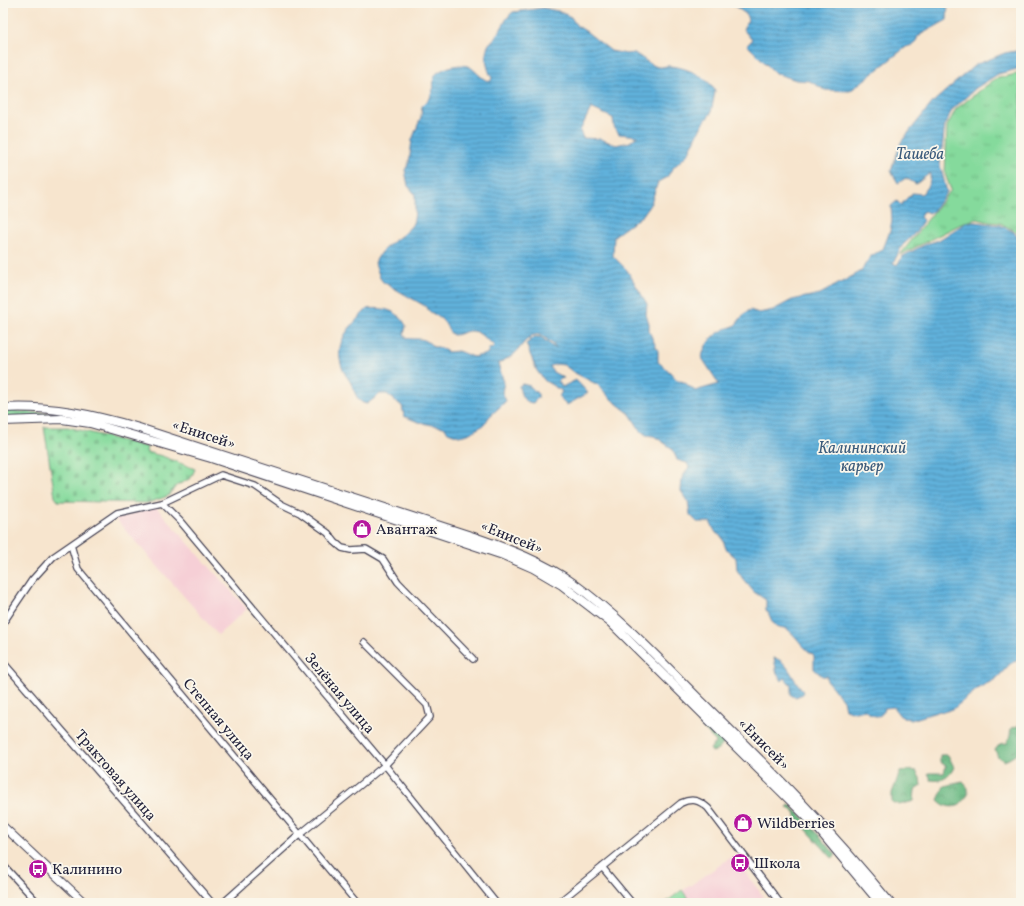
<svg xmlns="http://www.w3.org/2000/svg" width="1024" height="906" viewBox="0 0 1024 906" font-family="Vollkorn,serif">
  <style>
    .built { fill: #f6cfd6 }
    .grass { fill: url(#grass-tufts); stroke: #547e6c }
    .forest { fill: url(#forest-crowns); stroke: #476e60 }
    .cemetery { fill: url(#cemetery-stones); stroke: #547e6c }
    .pitch { fill: #85da9c; stroke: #547e6c }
    .water { fill: url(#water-rules); stroke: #416a8b; fill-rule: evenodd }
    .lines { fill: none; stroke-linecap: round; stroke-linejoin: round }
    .minor-casing { stroke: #423f51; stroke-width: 8 }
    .major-casing { stroke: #423f51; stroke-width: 9 }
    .highway-casing { stroke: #423f51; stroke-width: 10 }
    .minor { stroke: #fff; stroke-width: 5.5 }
    .major { stroke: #fff; stroke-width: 7 }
    .highway { stroke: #fff; stroke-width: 8 }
    .labels { text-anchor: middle; stroke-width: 3.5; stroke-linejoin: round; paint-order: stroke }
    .street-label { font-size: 15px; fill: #22223b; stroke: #fbf7ec }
    .poi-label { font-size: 15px; fill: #22223b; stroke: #fbf7ec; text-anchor: start }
    .water-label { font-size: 16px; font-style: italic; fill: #3b5b7b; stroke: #fbf7ec }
  </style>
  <defs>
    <pattern id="grass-tufts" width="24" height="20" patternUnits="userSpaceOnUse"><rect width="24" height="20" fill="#85da9c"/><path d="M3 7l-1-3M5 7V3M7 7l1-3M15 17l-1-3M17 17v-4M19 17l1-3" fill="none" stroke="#73bb87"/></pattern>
    <pattern id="forest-crowns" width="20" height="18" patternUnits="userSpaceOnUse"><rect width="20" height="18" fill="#6cba84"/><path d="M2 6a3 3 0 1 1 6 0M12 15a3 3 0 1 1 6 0" fill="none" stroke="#58976d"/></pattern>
    <pattern id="cemetery-stones" width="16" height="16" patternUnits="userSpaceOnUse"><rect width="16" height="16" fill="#85da9c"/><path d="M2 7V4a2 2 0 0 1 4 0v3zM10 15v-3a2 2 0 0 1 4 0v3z" fill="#73bb87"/></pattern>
    <pattern id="water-rules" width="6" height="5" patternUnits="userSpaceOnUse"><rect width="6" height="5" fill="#60b1db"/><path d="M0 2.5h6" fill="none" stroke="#4f90b3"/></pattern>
  </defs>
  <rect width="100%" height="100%" fill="#fbf7ec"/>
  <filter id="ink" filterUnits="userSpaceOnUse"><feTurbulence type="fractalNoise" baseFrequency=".025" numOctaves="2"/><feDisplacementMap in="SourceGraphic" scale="8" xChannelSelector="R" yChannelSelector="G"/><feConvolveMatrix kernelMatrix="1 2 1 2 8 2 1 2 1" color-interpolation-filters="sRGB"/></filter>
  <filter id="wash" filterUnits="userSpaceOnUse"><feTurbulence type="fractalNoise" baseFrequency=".012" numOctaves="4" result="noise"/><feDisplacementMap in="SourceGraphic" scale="16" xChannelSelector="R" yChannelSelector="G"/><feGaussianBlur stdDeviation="0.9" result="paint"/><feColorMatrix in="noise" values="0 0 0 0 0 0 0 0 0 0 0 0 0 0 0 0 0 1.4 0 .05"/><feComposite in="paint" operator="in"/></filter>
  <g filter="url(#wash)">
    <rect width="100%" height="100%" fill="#f7e5ce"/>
    <!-- built -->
    <path class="built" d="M156 507 247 609 218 635 115 518Z
      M733 856 763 896 756 903H665Z"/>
    <!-- grass -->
    <path class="grass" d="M1021 73V244L1017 232 1000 223 989 222 977 219 965 222 900 255 951 190 945 174 947 126 956 109 995 79Z
      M3 410 68 415 3 418Z"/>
    <!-- forest -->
    <path class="forest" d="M698 715 705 724 725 740V742L718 750 712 752 710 749 716 742 699 724 696 716Z
      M1021 720V752C1015 754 1011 759 1004 761L998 757 995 750 1000 744 1007 743 1010 736 1011 728 1018 726Z
      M940 755H948L954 767C950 777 942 782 931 780L928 773H944L946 766 940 762Z
      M908 770 916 771 920 778 921 786 915 790 914 801 899 805 892 802V793L900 772Z
      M963 782 968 788V795L958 806C949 808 944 806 938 800L944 786Z
      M790 805 808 822 836 855 832 858 797 819 795 813 787 807Z"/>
    <!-- cemetery -->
    <path class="cemetery" d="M44 427H68L147 447 146 452 162 456 195 469 191 478 176 486 168 496 148 503 58 501 55 497Z"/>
    <!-- pitch -->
    <path class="pitch" d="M682 890 691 903H665Z"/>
    <!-- water -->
    <path class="water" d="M730 3H948L947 20 918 36 915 44 906 47 850 91 825 90 810 81 796 80 775 73 747 45 752 40 743 29 748 20 746 14Z
      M543 8 558 11 571 17 576 25 587 32 611 51 626 54 634 53C642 57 648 64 658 67 662 68 666 65 670 66 685 67 709 77 715 91L711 113 702 125 688 154 674 167 667 177 658 182 651 203 643 215 614 236 613 256 627 270 647 304 646 315 649 323V331L658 351V362L669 371 677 380 684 382 695 391 719 384 702 358C704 344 712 336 725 329 727 328 732 327 734 326 740 321 742 314 750 310L759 313 773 310 792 300 820 294 860 272 871 256 883 249 890 231 892 220 891 206 897 201 901 205 908 197 911 196 912 193 922 194C927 186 931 184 930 173L916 184 906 178 898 183 891 171 901 142 933 102 975 65 1005 53 1021 50V68L998 74 976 88 952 110 945 124 940 165 947 192 933 211 929 213 923 211 920 217 923 220C918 232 911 237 902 246 901 248 895 260 893 263L897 265 903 256 926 244 939 240 967 222H975L1000 225 1014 232 1019 240 1021 263V659L1011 663 996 679 980 687 953 709 943 712 940 711 911 720 900 716 893 707 885 708C881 720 873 717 865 710L855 712 845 709 843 700 827 681V676H822L814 669V655C803 649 795 634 787 629 783 627 779 628 775 625 771 622 770 614 766 610V600L754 592 743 579 737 570 736 558 726 549 722 537 716 533 710 522H697L690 515 688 501 681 491 682 478 689 467 687 463 677 460 673 449 654 436 646 435 640 430 630 414 611 399 598 385 573 372 564 365 557 364 550 366 553 372 564 378 558 380 562 387 576 380 588 393 567 405 559 397 562 391 545 381 537 371 526 344 534 337H541L556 349C553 343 550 342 545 338 530 326 522 349 512 356 507 359 503 360 498 364L504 382 502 392 506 401 489 417 484 425 468 434 459 436 448 432 444 427C428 424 420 424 404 416L402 406 387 394H380L367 404C357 403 355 392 351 383 349 379 345 375 343 370 332 342 349 328 367 309 383 307 399 310 406 326L404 334 406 338C416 341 424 335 433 347H438L448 352 458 351 473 357 487 354 489 349 494 348 493 344C486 341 480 331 472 331 466 330 460 335 453 335 447 331 448 326 443 321 438 315 430 314 425 306L383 282 380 278 375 263C382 244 401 240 412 225 416 218 415 201 415 194L408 186 405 170 409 163 412 140 421 117 422 106 430 98 433 89 434 76C441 68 460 62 470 67 477 71 483 82 491 81L492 78C487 70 483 53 489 44 491 41 495 39 497 35 503 27 505 18 513 12ZM591 108 613 118 614 127 619 134 638 136 630 142 616 145 601 139 583 138 580 131Z
      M522 384 530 386 538 394V398L533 403C523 402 521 396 519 386Z
      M774 658C785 660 790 672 795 680 798 685 803 689 803 694L795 697 791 695V685L785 678 782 681 777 674Z"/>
  </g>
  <g filter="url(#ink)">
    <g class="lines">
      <!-- minor casing -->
      <g class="minor-casing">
        <path id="minor" d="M162 503 180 521 385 765 496 903
          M71 545 78 569 357 903
          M3 623 32 580 53 557 117 513 162 503 221 475 255 486 281 504 300 513 328 533 335 542 342 548 351 550 366 549 383 559 398 582 473 659
          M3 662 212 903
          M3 865 38 903
          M602 867 632 903
          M223 903 299 835 385 765 430 717 427 705 364 642
          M558 903 681 803C692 798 699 800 708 808L780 903"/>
      </g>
      <!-- major casing -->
      <g class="major-casing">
        <path id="major" d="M3 826 85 903"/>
      </g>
      <!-- highway casing -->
      <g class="highway-casing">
        <path id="highway" d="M3 408C50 405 94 415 139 428L474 537C509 549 543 562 573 583 619 616 658 658 698 698 765 764 830 829 890 903
          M3 421 62 419 90 423 211 458 503 555 533 568 562 585 610 622 816 826 880 903"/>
      </g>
      <!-- minor -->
      <use href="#minor" class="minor"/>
      <!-- major -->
      <use href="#major" class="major"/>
      <!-- highway -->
      <use href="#highway" class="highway"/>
    </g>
  </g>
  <!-- icons -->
  <defs>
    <g id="shop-disc" transform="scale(1)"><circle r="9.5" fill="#b5179e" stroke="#fbf7ec"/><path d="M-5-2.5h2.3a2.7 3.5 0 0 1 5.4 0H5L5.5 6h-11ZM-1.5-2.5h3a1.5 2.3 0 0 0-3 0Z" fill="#fff"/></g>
    <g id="bus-disc" transform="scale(1)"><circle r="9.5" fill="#b5179e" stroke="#fbf7ec"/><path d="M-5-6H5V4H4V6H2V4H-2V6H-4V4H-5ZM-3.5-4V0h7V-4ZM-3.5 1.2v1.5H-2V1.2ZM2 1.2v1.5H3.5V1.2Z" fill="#fff"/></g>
  </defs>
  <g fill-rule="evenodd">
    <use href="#shop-disc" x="362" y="529"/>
    <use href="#shop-disc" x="743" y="823"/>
    <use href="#bus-disc" x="740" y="863"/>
    <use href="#bus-disc" x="38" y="869"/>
  </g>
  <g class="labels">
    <!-- street labels -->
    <g class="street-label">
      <text transform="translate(204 434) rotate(18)" y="5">«Енисей»</text>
      <text transform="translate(512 537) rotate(22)" y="5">«Енисей»</text>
      <text transform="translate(340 693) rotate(50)" y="5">Зелёная улица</text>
      <text transform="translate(219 719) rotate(50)" y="5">Степная улица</text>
      <text transform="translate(764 744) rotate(45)" y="5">«Енисей»</text>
      <text transform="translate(116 775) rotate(49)" y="5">Трактовая улица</text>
    </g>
    <!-- poi labels -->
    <g class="poi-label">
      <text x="376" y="534">Авантаж</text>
      <text x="757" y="828">Wildberries</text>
      <text x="754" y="868">Школа</text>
      <text x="52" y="874">Калинино</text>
    </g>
    <!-- water labels -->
    <g class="water-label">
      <text x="920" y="159">Ташеба</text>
      <text x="862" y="453">Калининский<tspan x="862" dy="18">карьер</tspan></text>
    </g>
  </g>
  <!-- margin -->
  <rect width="1024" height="906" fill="none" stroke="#fbf7ec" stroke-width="16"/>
</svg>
